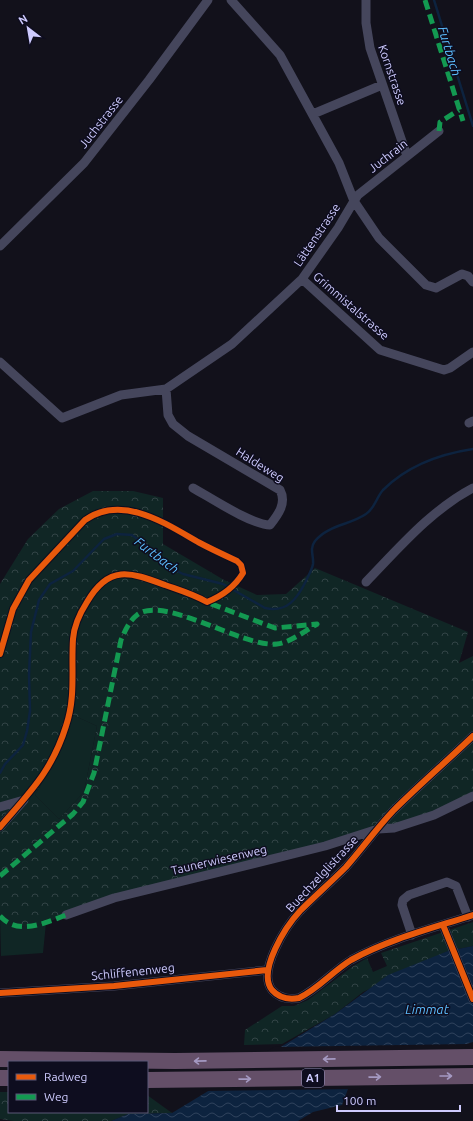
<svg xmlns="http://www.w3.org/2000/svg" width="473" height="1121" viewBox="0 0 473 1121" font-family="Ubuntu,sans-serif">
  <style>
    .grass { fill: #102625 }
    .forest { fill: url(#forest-crowns); fill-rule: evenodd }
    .water { fill: url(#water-waves) }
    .pier { fill: #12111b }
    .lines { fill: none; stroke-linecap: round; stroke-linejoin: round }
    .stream { stroke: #0d233f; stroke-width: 2.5 }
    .street { stroke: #45465c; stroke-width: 9 }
    .highway { stroke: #644f68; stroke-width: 16 }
    .quiet { stroke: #139951; stroke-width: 5; stroke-dasharray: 10 5; stroke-linecap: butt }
    .cycleway-casing { stroke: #0e0d1f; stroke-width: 8 }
    .cycleway { stroke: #e8590c; stroke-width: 6 }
    .oneway { stroke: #a499c2 }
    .labels { text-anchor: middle; stroke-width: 3; stroke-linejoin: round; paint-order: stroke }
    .shield { fill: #0e0d1f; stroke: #9492bb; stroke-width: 1 }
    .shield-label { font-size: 11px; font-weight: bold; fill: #cecbfe }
    .street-label { font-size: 12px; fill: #cecbfe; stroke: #0e0d1f }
    .water-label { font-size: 13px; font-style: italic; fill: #5bbcfc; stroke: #0e0d1f }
  </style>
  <defs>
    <pattern id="forest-crowns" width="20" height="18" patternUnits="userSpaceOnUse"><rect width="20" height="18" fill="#102625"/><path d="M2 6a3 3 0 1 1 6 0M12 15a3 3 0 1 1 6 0" fill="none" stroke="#324446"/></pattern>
    <pattern id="water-waves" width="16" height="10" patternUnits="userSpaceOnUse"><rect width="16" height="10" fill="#0d233f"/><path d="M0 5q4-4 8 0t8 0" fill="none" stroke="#2f425c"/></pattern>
  </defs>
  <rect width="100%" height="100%" fill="#12111b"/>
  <!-- grass -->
  <path class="grass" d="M73 715 97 726 84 792 59 819 35 795 60 751Z
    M0 916 19 927 46 923 43 953 1 956Z"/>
  <!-- forest -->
  <path class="forest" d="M93 491H133L163 498V544L224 580 257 595 286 594 315 568 468 632 459 663 473 656V796L434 815 66 915C45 923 18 936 0 916V584L28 539 59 509ZM73 715 97 726 84 792 59 819 35 795 60 751Z
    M473 922V946L448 951 363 992 335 1014 282 1044 244 1045 245 1030 282 1006H294L308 1000 352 967 367 958 373 972 387 966 381 953Z
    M0 1092H9V1112H147V1095L172 1113 128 1114 111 1121H14L0 1119Z"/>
  <!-- water -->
  <path class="water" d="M473 946V1042L415 1060 355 1089H348L342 1105 313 1112 298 1121H111L128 1114 172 1113 335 1014 388 975 448 951Z"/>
  <!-- pier -->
  <path class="pier" d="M469 1044V1046L416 1061 359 1089 202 1091 274 1047Z"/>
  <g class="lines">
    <!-- stream -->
    <path class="stream" d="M434 0 473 126
      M0 773 5 764 23 745 27 731 30 711 29 674 31 632 39 600 50 584 73 571 104 539 117 534 132 535 151 549 175 570 183 574 223 584 265 608C287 613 297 599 306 581 308 576 312 570 313 564 314 556 309 549 315 541 328 525 350 525 366 514 375 508 376 498 383 490 407 466 440 454 473 449"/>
    <!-- street -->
    <path class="street" d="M366 0V23L370 48 407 156
      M313 114 382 85
      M439 131 358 195 354 201 379 238 426 285 436 288 462 274 468 276 473 282
      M0 246 84 163 149 80 208 0
      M302 279 380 350 444 370 450 368 473 352
      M0 362 62 418 121 395 166 389 232 344 302 279 338 228 354 201 339 163 280 55 231 0
      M166 389 168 415 173 424 188 436 280 490C287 503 278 515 270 525 252 525 211 498 193 488
      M469 423 473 421
      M366 582C399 548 431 510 473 488
      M473 736C447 761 419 785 393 811 376 829 362 849 346 867 331 882 315 896 300 911 286 926 257 971 272 990 279 998 288 1000 299 998 318 989 333 971 351 960 389 939 433 928 473 915
      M0 807 24 800
      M0 827 24 800
      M66 915 114 898 325 846 378 829 394 828 434 815 473 796
      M443 925 473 999
      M412 935 402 905 403 900 409 895 447 882 456 886 468 917
      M0 993 114 986 267 970"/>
    <!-- highway -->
    <path class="highway" d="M0 1059 175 1061 473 1057
      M0 1078H9
      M147 1080 473 1076"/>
    <!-- quiet -->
    <path class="quiet" d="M425 0 463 121
      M439 131 440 122 459 110
      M0 876 73 814 83 802 94 773 121 640C125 631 129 621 137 615 163 594 243 648 277 644 289 643 307 630 317 624L275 628 206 602
      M0 916C18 936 45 923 66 915"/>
    <!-- cycleway casing -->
    <g class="cycleway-casing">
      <path id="cycleway" d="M0 654 13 609 29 580 85 520C122 494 165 523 198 542 211 549 224 555 237 561L241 565 243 573C234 588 222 596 207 602 193 594 179 590 165 585 130 572 109 564 87 602 80 613 74 625 73 639 71 668 76 697 66 726 52 771 30 792 0 827
        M473 736C447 761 419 785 393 811 376 829 362 849 346 867 331 882 315 896 300 911 286 926 257 971 272 990 279 998 288 1000 299 998 318 989 333 971 351 960 389 939 433 928 473 915
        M443 925 473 999
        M0 993 114 986 267 970"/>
    </g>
    <!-- cycleway -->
    <use href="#cycleway" class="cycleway"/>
  </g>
  <!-- one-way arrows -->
  <defs><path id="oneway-shaft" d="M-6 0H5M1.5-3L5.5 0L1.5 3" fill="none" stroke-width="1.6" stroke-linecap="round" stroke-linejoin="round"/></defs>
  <g class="oneway">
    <use href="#oneway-shaft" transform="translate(329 1059) rotate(179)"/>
    <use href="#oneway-shaft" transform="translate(200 1061) rotate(179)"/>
    <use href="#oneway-shaft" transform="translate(446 1076)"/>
    <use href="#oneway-shaft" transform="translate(375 1077) rotate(-1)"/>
    <use href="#oneway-shaft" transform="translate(245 1079) rotate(-1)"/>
  </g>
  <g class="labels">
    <!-- shield labels -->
    <rect class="shield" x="302" y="1069" width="22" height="18" rx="3"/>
    <g class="shield-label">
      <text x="313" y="1082">A1</text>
    </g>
    <!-- street labels -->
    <g class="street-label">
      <text transform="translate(392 75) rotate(71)" y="4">Kornstrasse</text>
      <text transform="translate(101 122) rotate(-52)" y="4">Juchstrasse</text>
      <text transform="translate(388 156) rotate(-38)" y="4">Juchrain</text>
      <text transform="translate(317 235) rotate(-56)" y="4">Lättenstrasse</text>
      <text transform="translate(351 306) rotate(41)" y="4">Grimmistalstrasse</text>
      <text transform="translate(260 465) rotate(32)" y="4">Haldeweg</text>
      <text transform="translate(219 860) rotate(-13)" y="4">Taunerwiesenweg</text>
      <text transform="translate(322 874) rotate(-47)" y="4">Buechzelglistrasse</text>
      <text transform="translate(133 972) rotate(-6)" y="4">Schliffenenweg</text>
    </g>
    <!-- water labels -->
    <g class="water-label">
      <text transform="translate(450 51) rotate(73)" y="5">Furtbach</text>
      <text transform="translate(157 555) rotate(37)" y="5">Furtbach</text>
      <text x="427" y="1014">Limmat</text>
    </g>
  </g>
  <!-- legend -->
  <rect x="8" y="1061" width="140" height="52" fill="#0e0d1f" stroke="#5b5978"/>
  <rect x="16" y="1074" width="20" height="6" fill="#e8590c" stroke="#5b5978"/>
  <text x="44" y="1081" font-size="12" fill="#cecbfe">Radweg</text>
  <rect x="16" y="1094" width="20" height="6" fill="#139951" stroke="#5b5978"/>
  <text x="44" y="1101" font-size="12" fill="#cecbfe">Weg</text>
  <!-- north arrow -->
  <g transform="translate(28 28) rotate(329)" stroke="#0e0d1f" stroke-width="3" paint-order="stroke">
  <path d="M0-3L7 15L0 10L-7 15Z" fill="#cecbfe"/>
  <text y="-6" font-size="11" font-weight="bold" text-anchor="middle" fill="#cecbfe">N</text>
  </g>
  <!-- scale -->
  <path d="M337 1105v6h123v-6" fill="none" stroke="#cecbfe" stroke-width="2"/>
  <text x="343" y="1105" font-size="12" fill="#cecbfe" stroke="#0e0d1f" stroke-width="3" paint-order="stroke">100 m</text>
</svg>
